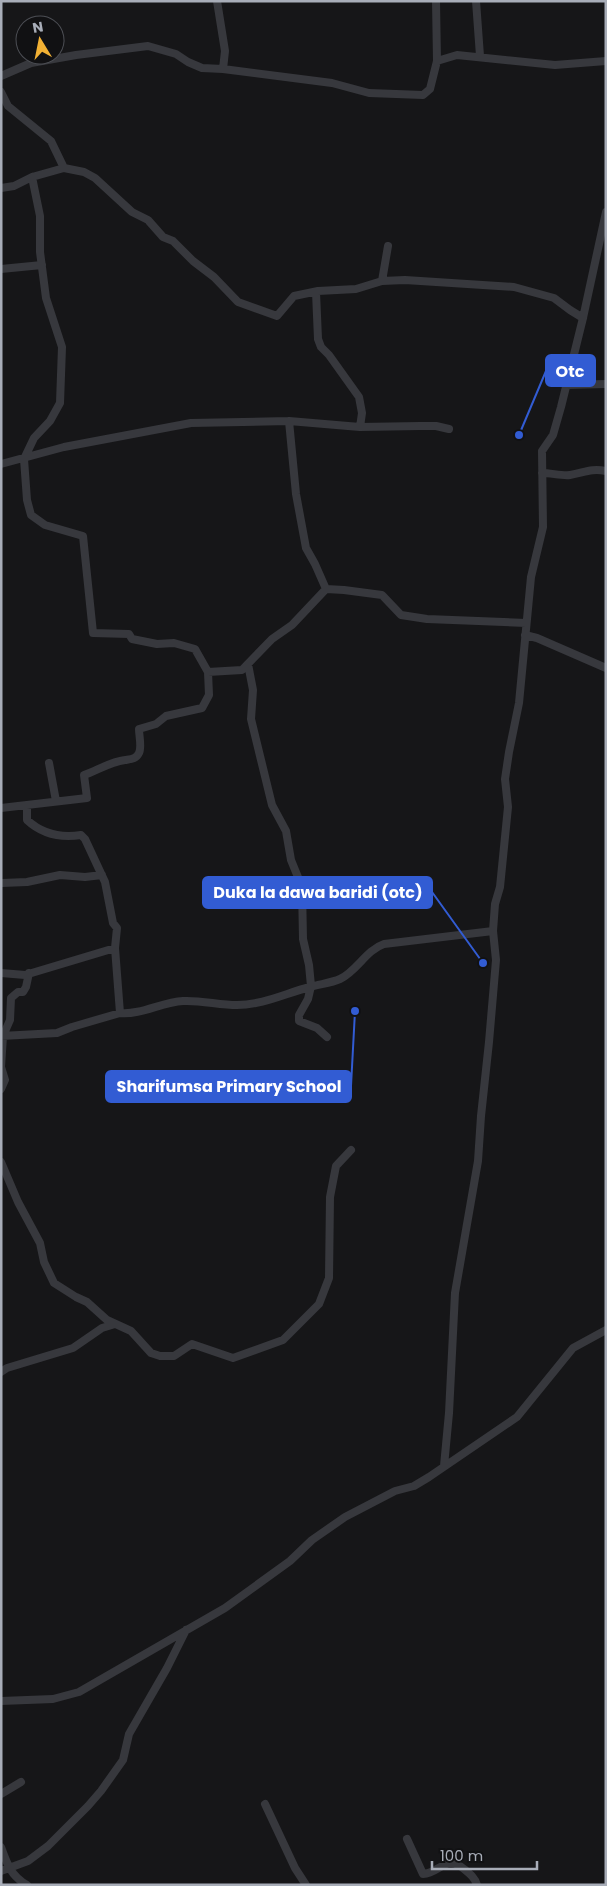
<svg xmlns="http://www.w3.org/2000/svg" width="607" height="1886" viewBox="0 0 607 1886" font-family="Poppins,sans-serif">
  <style>
    .lines { fill: none; stroke-linecap: round; stroke-linejoin: round }
    .minor { stroke: #37383d; stroke-width: 8 }
    .leader { fill: none; stroke: #325cd3; stroke-width: 2 }
    .callout-dot { fill: #325cd3; stroke: #111113; stroke-width: 2 }
    .callout { fill: #325cd3; stroke: #325cd3; stroke-width: 2 }
    .callout-label { font-size: 16px; text-anchor: middle; font-weight: bold; fill: #fff }
  </style>
  <rect width="100%" height="100%" fill="#161618"/>
  <g class="lines">
    <!-- minor -->
    <path class="minor" d="M217 1 225 51 223 69
      M476 1 480 56
      M437 61 457 55 555 65 606 61
      M1 76 31 63 76 55 148 46 176 54 188 62 202 68 223 69 332 83 369 93 423 95 430 89 437 61 436 1
      M1 92 8 106 51 141 64 168 32 177 40 216V252L46 298 62 347 60 403 50 421 34 438 24 459 27 500 31 515 45 525 83 536 93 633 129 634 132 639 157 644 174 643 195 649 208 672 242 670 272 639 292 625 326 589
      M64 168 84 172 95 178 132 212 148 220 163 237 173 241 193 261 214 277 238 302 277 316 294 296 318 291 356 289 382 281 405 280 514 287 554 298 570 310 583 318
      M1 188 14 186 32 177
      M1 269 42 265
      M382 281 388 246
      M316 292 318 339 321 347 329 355 359 397 362 413 360 427
      M566 385 606 384
      M289 421 296 494 306 548 315 564 326 589
      M1 464 64 447 191 423 289 421 360 427 420 426H436L449 429
      M542 473C551 473 562 476 570 475 584 473 590 468 606 471
      M326 589 344 590 382 595 401 615 427 619 526 623
      M525 635 537 638 606 668
      M248 664 253 690 251 719 272 805 286 831 291 860 302 887 303 939 309 965 311 986 308 999 299 1015V1021L317 1028 327 1037
      M49 763 56 801
      M1 808 87 798 84 775C98 770 110 762 125 760 131 759 136 759 139 753 142 747 139 736 139 729L156 724 166 716 202 708 209 695 208 672
      M2 883 27 882 60 875 85 877 102 875
      M1 973 25 975 115 948 117 928 113 923 105 882 85 839 81 835C61 838 42 834 27 820V805
      M120 1013C141 1015 162 1002 183 1001 201 1000 219 1005 237 1005 263 1005 286 993 310 987 320 984 331 983 340 979 357 971 366 950 384 944L493 931
      M1 1036 57 1033 72 1027 120 1013 115 948
      M1 1089 5 1080 1 1067 3 1036 10 1020 11 998 18 992H23L26 987 29 973
      M1 1162 18 1202 40 1243 44 1262 54 1283 76 1297 87 1302 107 1320 131 1331 151 1353 160 1356H174L192 1344 233 1358 283 1340 319 1304 329 1278 330 1197 336 1166 351 1150
      M1 1372 7 1368 73 1348 102 1328 115 1324
      M444 1466 449 1413 455 1293 478 1161 481 1116 489 1042 496 960 493 931 495 904 500 887 508 807 505 779 509 752 519 703 531 577 543 527 542 451 553 435 561 407 583 318 606 212
      M1 1701 53 1699 79 1692 225 1608 290 1561 312 1540 345 1517 395 1491 414 1486 429 1477 517 1417 573 1348 606 1330
      M1 1794 21 1782
      M265 1804 295 1868 306 1885
      M407 1839 423 1874C440 1873 446 1854 464 1869 470 1874 475 1878 477 1885
      M1 1847C7 1864 11 1876 27 1885
      M1 1871 28 1861 48 1846 88 1806 101 1791 123 1760 129 1734 167 1668 186 1630"/>
  </g>
  <!-- callouts -->
  <path class="leader" d="M519 435L546 371M483 963L432 892M355 1011L351 1086"/>
  <g class="callout-dot">
    <circle cx="519" cy="435" r="5"/>
    <circle cx="483" cy="963" r="5"/>
    <circle cx="355" cy="1011" r="5"/>
  </g>
  <g class="callout">
    <rect x="546" y="355" width="49" height="31" rx="5"/>
    <rect x="203" y="877" width="229" height="31" rx="5"/>
    <rect x="106" y="1071" width="245" height="31" rx="5"/>
  </g>
  <g class="callout-label">
    <text x="570" y="377">Otc</text>
    <text x="318" y="898">Duka la dawa baridi (otc)</text>
    <text x="229" y="1092">Sharifumsa Primary School</text>
  </g>
  <!-- border -->
  <rect width="607" height="1886" fill="none" stroke="#a8adb8" stroke-width="5"/>
  <!-- north arrow -->
  <g transform="translate(40 40) rotate(350)"><circle r="24" fill="#111113" stroke="#4d4f55"/>
  <path d="M0-4L9 19L0 12L-9 19Z" fill="#f2b134"/>
  <text y="-8" font-size="14" font-weight="bold" text-anchor="middle" fill="#a8adb8">N</text>
  </g>
  <!-- scale -->
  <path d="M432 1861v8h105v-8" fill="none" stroke="#a8adb8" stroke-width="2.5"/>
  <text x="440" y="1861" font-size="15" fill="#a8adb8" stroke="#111113" stroke-width="4" paint-order="stroke">100 m</text>
</svg>
